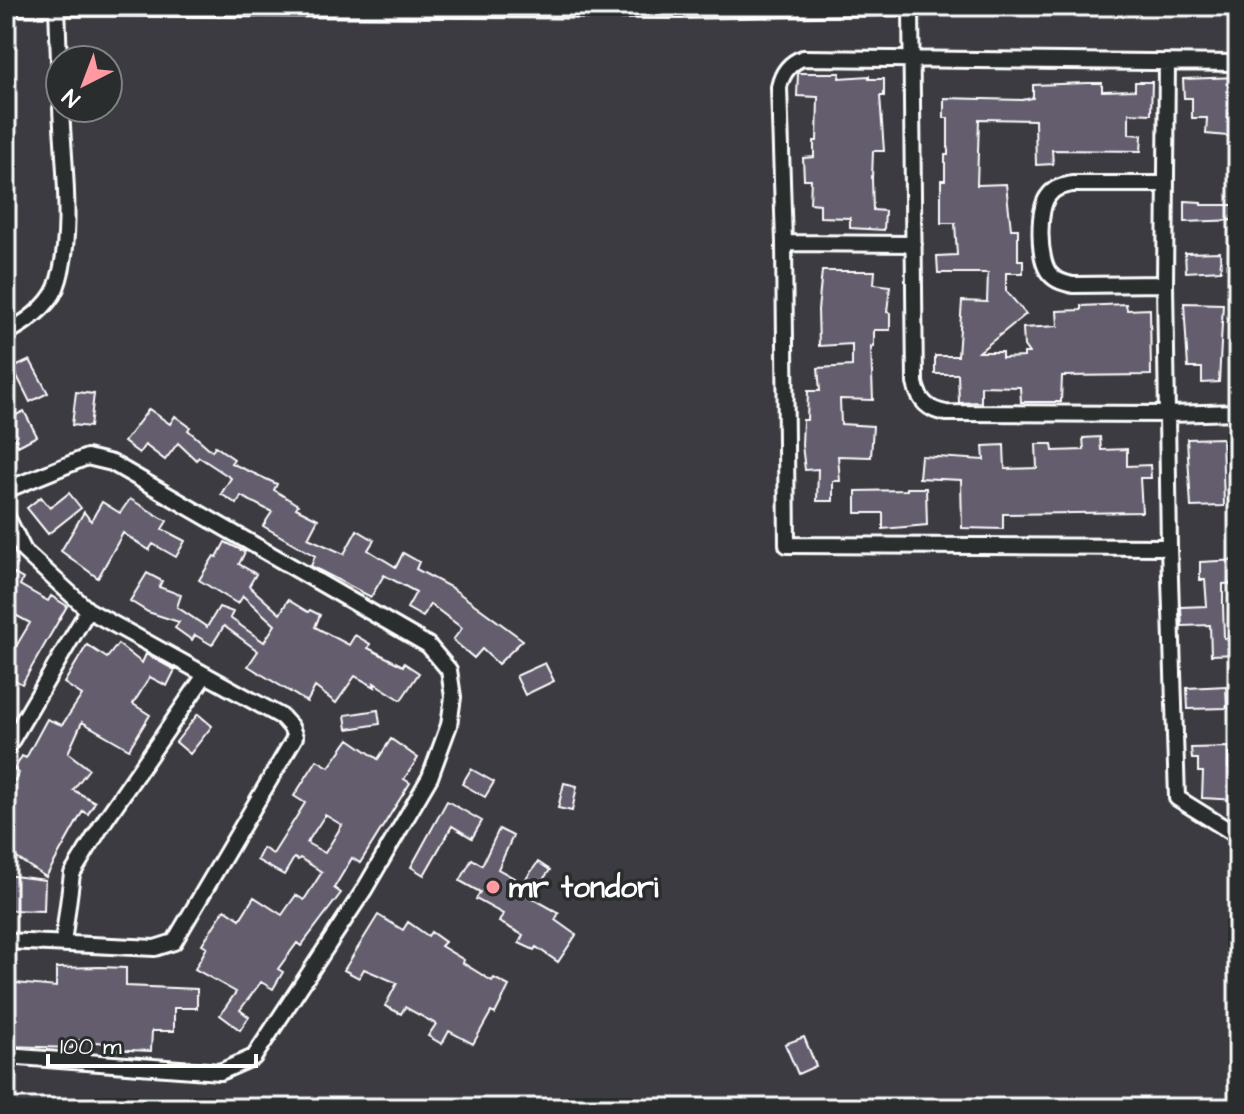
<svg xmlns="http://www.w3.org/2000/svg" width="1244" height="1114" viewBox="0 0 1244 1114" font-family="'Architects Daughter',sans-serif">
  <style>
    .building { fill: #635d6e; stroke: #fff; stroke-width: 2; fill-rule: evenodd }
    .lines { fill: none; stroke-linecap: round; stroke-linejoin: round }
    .minor-casing { stroke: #fff; stroke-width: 20 }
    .minor { stroke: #2a2d2e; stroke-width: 14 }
    .poi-dot { fill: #ff9aa2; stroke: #2a2d2e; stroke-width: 3 }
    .labels { text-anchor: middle; stroke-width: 7; stroke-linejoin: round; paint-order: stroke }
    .poi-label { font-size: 30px; font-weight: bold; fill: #fff; stroke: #2a2d2e; text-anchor: start }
  </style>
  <rect width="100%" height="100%" fill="#3b3b41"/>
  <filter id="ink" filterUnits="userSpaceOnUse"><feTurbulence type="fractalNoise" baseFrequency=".0125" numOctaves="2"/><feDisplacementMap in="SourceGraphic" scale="16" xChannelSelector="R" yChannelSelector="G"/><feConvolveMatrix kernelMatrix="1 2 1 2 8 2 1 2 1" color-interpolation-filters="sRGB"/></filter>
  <g filter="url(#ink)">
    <!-- building -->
    <path class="building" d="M798 73H840L839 78 869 76V79H884V96H880L884 151H873L872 179 873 210 885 211 884 230 850 228V218L820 217V204L810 203 811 179H804L803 158 814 157V141H817L818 97 797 96Z
      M1238 77V137L1206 134 1207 118H1192V98H1184L1183 79Z
      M1135 82H1152L1151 114 1129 113V134L1142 135 1141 151 1052 150 1053 164 1036 165 1035 120 979 119 977 185 1006 184 1011 229H1018V260H1023V273H1006V291L1026 314 979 352H1002V358L1024 357V353H1029L1024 346 1023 328 1058 326 1057 311 1081 310V306L1126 304 1127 310 1150 309 1151 375 1062 376 1061 402H1021L1020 387 981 386V402L959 403 958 374H935V356H958L962 301 987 302 988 273H938L937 256 957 255 955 223H941V180H945V155H948V118H944V98L1022 100 1033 98V85L1087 83H1102V91L1135 90Z
      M1185 201 1201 202V205H1238V220L1185 222Z
      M1220 252 1221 270 1186 272 1185 253Z
      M822 271H875L874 284 890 286 887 312 890 313V330H874V347H871L873 400 840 399 841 424 873 426 871 457 838 456 840 481H833V501H817L818 469 805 470 802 445 803 420H807L808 391H820L818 368 852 366V344L819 346 818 310Z
      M1184 303 1223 304 1219 382 1202 383V368H1188Z
      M30 360 48 393 30 402 13 368Z
      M76 392 94 394 90 427 72 425Z
      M149 409 170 424 175 416 190 427 188 430 212 451 215 446 234 459 231 463 277 484 274 490 298 505 296 508 318 519 308 538 344 554 357 530 374 540 368 550 396 567 403 553 419 562 416 569 452 588 523 640 498 664 482 649 474 658 453 640 462 628 430 604 423 617 407 608 416 592 384 575 371 597 311 566 315 556 263 526 272 512 241 496 237 504 221 494 231 478 199 457 196 460 178 443 165 460 145 445 139 453 124 442Z
      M24 411 37 436 18 446 6 420Z
      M1100 437 1101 450 1127 449V466L1150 465 1151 478H1140L1142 512 1003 514V529L962 528 961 480 919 478 921 456 984 460 983 446 1004 445 1005 469 1037 468 1036 444H1052L1053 451 1084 450 1083 438Z
      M1222 438 1224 506 1191 507 1187 439Z
      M907 488H926L927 525 883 529V513H856V491L907 490Z
      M69 493 81 508 48 534 27 508 41 497 50 508Z
      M130 499 167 521 162 529 185 541 176 557 153 544 149 550 123 533 98 578 61 551 84 512 91 521 102 502 120 513Z
      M225 542 245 552 239 564 256 574 249 586 280 614 288 600 308 612 310 610 320 615 315 627 349 645 355 635 370 644 368 648 403 666 404 663 419 673 401 700 374 683 375 687 355 676 336 703 315 687 307 702 248 666 258 651 224 626 212 645 195 635 192 640 175 628 179 622 148 612 130 601 147 573 162 581 159 587 181 595 177 607 207 627 219 607 233 612 230 618 264 642 275 625 243 596 238 604 199 580 214 556 217 557Z
      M1238 560V583L1223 584V604L1224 638H1238V654L1211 655 1210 625 1182 626 1181 607 1207 606 1205 580H1200V562Z
      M6 569 23 579 20 585 48 601 51 596 67 606 22 684 6 675V663L30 623 6 610Z
      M118 644 142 663 146 654 175 670 167 686 150 677 133 704 150 715 129 749 82 722 68 753 89 769 73 790 95 802 88 814 83 811 46 877 6 851V794L19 773 14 770 22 756 26 758 47 719 62 725 82 695 64 683 87 645 107 658Z
      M545 663 554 681 525 695 516 676Z
      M1226 686 1227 708 1188 709 1187 688Z
      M378 710 380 724 347 729 345 715Z
      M198 714 212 726 190 754 176 742Z
      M349 739 378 759 391 739 418 758 404 779 410 783 360 863 352 858 334 888 341 893 301 946 297 943 278 969 283 972 273 989 261 982 240 1010 249 1017 240 1030 220 1015 236 992 195 969 207 947 202 944 225 909 240 919 254 897 282 915 296 895 304 900 322 872 300 858 298 860 294 858 284 875 257 860 263 848 273 854 305 803 294 796 317 760 329 767ZM325 815 342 825 325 853 307 843Z
      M1228 747V768H1238V800L1202 798 1203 772H1198V759H1192L1191 748Z
      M471 769 494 782 485 797 462 784Z
      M564 783 577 786 572 811 558 808Z
      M447 801 482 821 472 838 452 826 424 875 411 867Z
      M499 829 513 836 498 869 523 883 538 862 550 870 530 897 559 913 555 920 576 935 558 962 536 947 534 950 519 943 523 935 499 922 503 914 476 899 480 892 460 881 472 859 482 865Z
      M6 875 45 880 44 911 6 910Z
      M378 915 403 930 408 922 428 936 431 932 445 942 441 946 464 960 463 963 492 981 494 978 509 986 495 1014 491 1012 473 1044 449 1031 442 1044 428 1036 436 1024 405 1007 401 1014 385 1006 397 983 364 969 359 978 344 970Z
      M100 967 126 968V986L197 989V1008H174V1031H152L151 1051 107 1049V1043L73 1040V1048L6 1046V982L56 987V968Z
      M804 1037 816 1066 798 1074 785 1044Z"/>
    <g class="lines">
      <!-- minor casing -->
      <g class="minor-casing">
        <path id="minor" d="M6 7 680 10 948 6
          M57 7 60 88
          M911 7 915 383C919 401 928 410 946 413L1169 414 1238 412
          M1167 62 1165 284 1169 547 787 545 784 243 779 87C782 73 789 63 803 58 948 60 1093 61 1238 63
          M784 243 914 244
          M1165 284 1073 285C1064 283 1056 281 1050 274 1038 261 1037 208 1049 195 1055 187 1063 186 1072 184H1166
          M6 333C24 324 48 307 56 288 75 239 63 161 61 108
          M6 490 87 457 112 463 428 645 449 670 453 697 449 725 430 777 364 890 254 1057 220 1072 6 1056
          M6 515 24 551 88 610 282 717 291 727 295 737 174 942 155 948 6 941
          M1169 547 1177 798 1238 836
          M6 750 88 610
          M63 943 72 874 105 820 205 675"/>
      </g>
      <!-- minor -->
      <use href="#minor" class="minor"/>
    </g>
  </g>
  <!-- markers -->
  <circle class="poi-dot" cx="493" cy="887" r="8"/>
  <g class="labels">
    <!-- poi labels -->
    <g class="poi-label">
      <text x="509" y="897">mr tondori</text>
    </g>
  </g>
  <!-- margin -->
  <rect width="1244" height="1114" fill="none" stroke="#2a2d2e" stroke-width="32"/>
  <rect x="16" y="16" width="1212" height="1082" fill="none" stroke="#fff" stroke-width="3" filter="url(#ink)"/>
  <!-- north arrow -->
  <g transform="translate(84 84) rotate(222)"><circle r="38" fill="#2a2d2e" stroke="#7f8182" stroke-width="2"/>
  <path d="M0-6L14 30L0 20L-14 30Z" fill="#ff9aa2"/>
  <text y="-12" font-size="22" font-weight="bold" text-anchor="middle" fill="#ffffff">N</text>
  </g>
  <!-- scale -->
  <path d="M48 1054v12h208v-12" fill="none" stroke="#ffffff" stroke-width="4"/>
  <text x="60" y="1054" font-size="24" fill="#ffffff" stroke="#2a2d2e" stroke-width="6" paint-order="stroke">100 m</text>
</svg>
